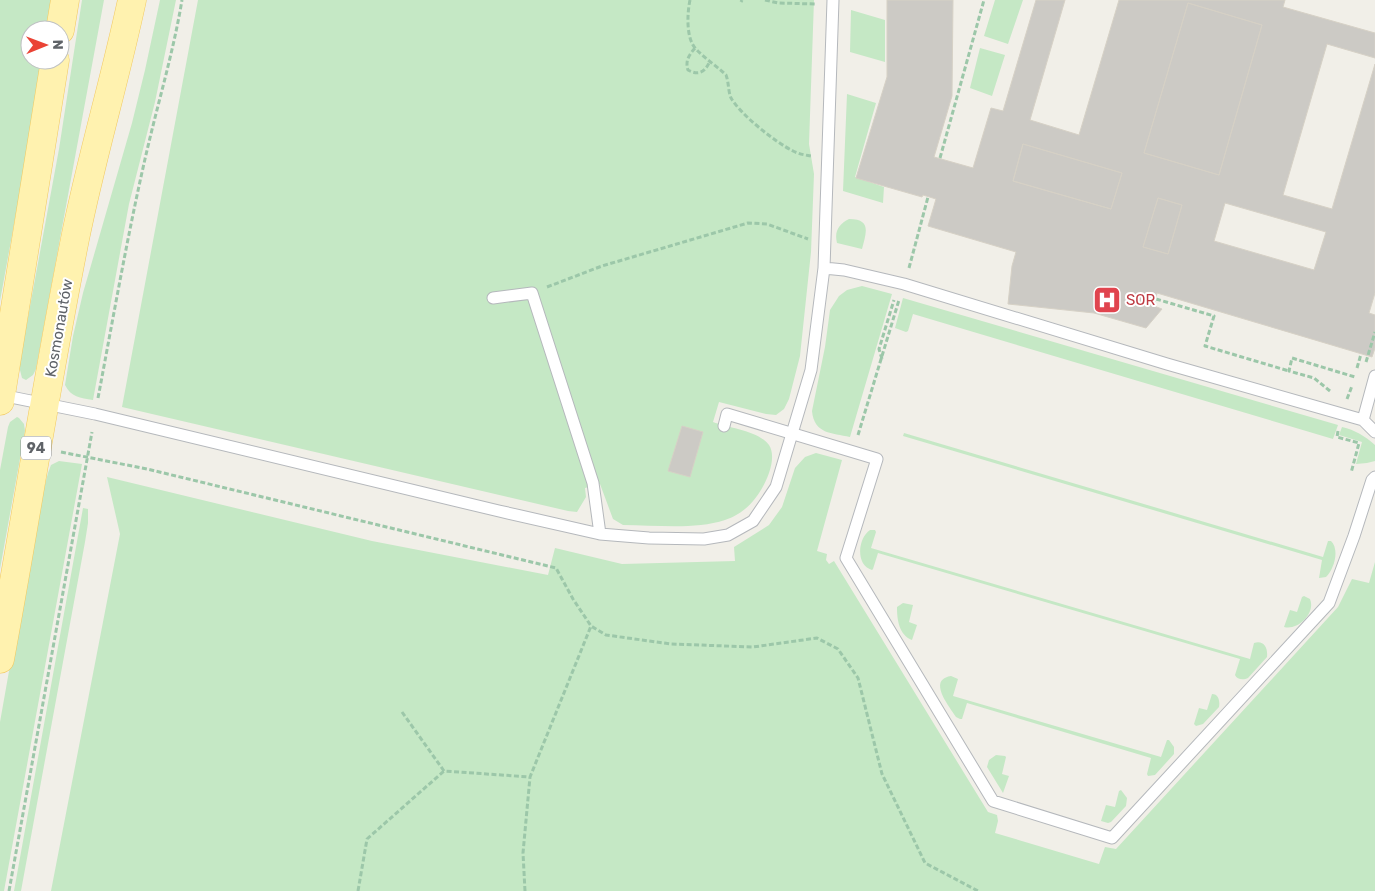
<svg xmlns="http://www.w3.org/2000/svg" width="1375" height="891" viewBox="0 0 1375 891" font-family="Rubik,sans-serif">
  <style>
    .green { fill: #c5e8c5 }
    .building { fill: #cccac5; stroke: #d6d1c6; fill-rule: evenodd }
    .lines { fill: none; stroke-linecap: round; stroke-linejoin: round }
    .lane-casing { stroke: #b5b8bc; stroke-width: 13 }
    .primary-casing { stroke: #f2c960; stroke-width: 29 }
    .path { stroke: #9cc7a9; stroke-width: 3; stroke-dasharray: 5 2.5; stroke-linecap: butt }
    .lane { stroke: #fff; stroke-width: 11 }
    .primary { stroke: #fff2af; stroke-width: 28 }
    .labels { text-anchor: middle; stroke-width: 4; stroke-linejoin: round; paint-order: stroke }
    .shield { fill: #fff; stroke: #8f9295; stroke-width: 1 }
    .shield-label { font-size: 14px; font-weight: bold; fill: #5f6368 }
    .health-label { font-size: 15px; fill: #be3a42; stroke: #fff; text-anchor: start }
    .street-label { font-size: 15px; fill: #5f6368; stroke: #fff }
  </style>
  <rect width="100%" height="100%" fill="#f1efe8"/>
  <!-- green -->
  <path class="green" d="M0 0H52L48 30H30V60H44L0 301Z
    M82 0H104L36 369 33 375 26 380 22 378 19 366 59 149Z
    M160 0H176L155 102 129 204 93 400C80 398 71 397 65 385L73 336 83 293 132 123 145 70Z
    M198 0H814L809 144 814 174 811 252 800 356 789 399 784 409 776 415 766 414 719 402 713 422C729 428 759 431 769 445 780 462 759 499 745 509 740 513 732 518 725 520 695 530 655 525 623 525L613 519 600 484 585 488 586 497 577 512 568 511 122 407Z
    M995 0H1023L1008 44 984 36Z
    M851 10 885 20V62L850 52Z
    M980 48 1005 55 992 96 970 88Z
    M847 94 876 103 855 177 884 187 883 203 843 191Z
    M849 219C872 219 866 233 862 249L837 243C834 231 839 224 849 219Z
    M862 286 892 294 850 437C832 433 814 434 812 411L825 347 830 310 839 296 847 290Z
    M903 298 1338 425 1333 439 913 314 908 331 906 332 895 328Z
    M17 417 19 418 24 424 25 431 0 569V470L8 427 10 422Z
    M1342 427C1355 430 1365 436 1375 445V461L1367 463 1356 464 1362 442 1339 435Z
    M904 433 1323 557 1328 541H1331C1340 550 1334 569 1326 577L1319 578 1322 560 903 436Z
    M816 453 842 460 817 551 827 554 826 560 829 564 834 561 988 812 997 815 998 821 995 833 1099 864 1105 847 1116 849 1338 607 1352 579 1369 583 1375 562V891H51L120 534 107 477 372 541 548 575 555 548 622 564 735 561 734 547 769 525 782 507 795 468 805 457Z
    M59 461 82 464 4 891H0V722L36 519 48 473 51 465Z
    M83 508 88 509V523L85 542 21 891H14Z
    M870 530H875L876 532 871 548 1250 659 1254 643C1264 640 1268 648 1267 657L1248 678C1244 680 1237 680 1235 675L1240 659 878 553 873 569 872 570C855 565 858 538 870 530Z
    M1304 596 1310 599C1316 613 1298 631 1284 627L1290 610 1297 612 1302 597Z
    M903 603 913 605 909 622 917 625 912 640C899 635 897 620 897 607Z
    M951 676 958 679 953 696 1161 757 1167 740H1169L1174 747V754L1155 775 1148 776 1147 774 1151 758 967 703 962 719H960L956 717C949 706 927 680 951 676Z
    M1212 694C1219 694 1220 702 1219 707L1203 724 1196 726 1194 724 1199 708 1207 710Z
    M996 755 1005 756 1006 757 1002 774 1009 776 1003 793 987 767 989 760Z
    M1121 790 1127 798 1126 806 1111 822 1108 823 1101 821 1106 805 1115 807 1119 791Z"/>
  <!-- building -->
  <path class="building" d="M887 0H953L952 96 934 157 973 168 991 108 1003 111 1036 0H1065L1030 120 1079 135 1119 0H1285L1283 7 1375 33V58L1327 44 1283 195 1332 209 1375 64V293L1369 313 1375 315V348L1372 357 1157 293 1154 306 1162 309 1146 328 1094 313 1008 304 1012 266 1016 252 928 226 936 199 923 195 922 197 856 178 887 77ZM1188 3 1262 25 1219 175 1144 153ZM1023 144 1122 173 1111 209 1013 181ZM1158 198 1182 205 1168 254 1143 247ZM1225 203 1326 232 1314 270 1214 241Z
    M1188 3 1262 25 1219 175 1144 153Z
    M1023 144 1122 173 1111 209 1013 181Z
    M1158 198 1182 205 1168 254 1143 247Z
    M682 426 703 432 690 477 668 471Z"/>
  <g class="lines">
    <!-- lane casing -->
    <g class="lane-casing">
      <path id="lane" d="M824 268 844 270 904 284 1167 364 1363 420 1375 432
        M493 298 532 293 593 483 600 534
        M1 395 95 414 499 511 600 534 649 538 704 539 728 535 753 521 776 487 811 370 824 268 833 0
        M1363 420 1375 376
        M724 426 727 414 877 459 846 558 993 801 1112 838 1329 603 1354 536 1372 480 1375 477"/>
    </g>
    <!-- primary casing -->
    <g class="primary-casing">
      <path id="primary" d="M60 30 65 0
        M0 401 55 60
        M0 659C26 519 47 378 75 239 91 159 115 80 132 0"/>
    </g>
    <!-- path -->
    <path class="path" d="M690 0C687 14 686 39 696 49 705 59 717 66 726 75 729 83 728 91 731 98 741 115 775 142 793 151 799 154 805 155 811 156
      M765 0 778 3 816 4
      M741 2 742 0
      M695 48C689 55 685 61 688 70 699 76 705 72 710 61
      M940 158 984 0
      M909 268 928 197
      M547 287 602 266 748 223 767 224 808 239
      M1156 299 1214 316 1205 346 1289 371
      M882 359 879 349 894 300
      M1366 362 1375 332
      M1357 368 1361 354
      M1330 391 1314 378 1289 371 1292 358 1355 377
      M98 398C113 319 127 238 145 159 157 106 173 54 182 0
      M1347 399 1352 386
      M1338 431 1337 437 1359 443 1351 473
      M858 435 899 300
      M61 452 147 469 556 568 573 599 591 626 606 635 671 644 753 647 817 638 838 649 858 678 882 774 925 863 978 891
      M402 712 444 771 530 777 591 626
      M9 891 92 432
      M358 891 367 839 444 771
      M525 891 523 853 530 777"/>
    <!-- lane -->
    <use href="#lane" class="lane"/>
    <!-- primary -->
    <use href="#primary" class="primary"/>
  </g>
  <!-- icons -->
  <defs>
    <g id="hospital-square" transform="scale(1.4375)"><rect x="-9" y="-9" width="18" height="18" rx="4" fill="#e0444e" stroke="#fff"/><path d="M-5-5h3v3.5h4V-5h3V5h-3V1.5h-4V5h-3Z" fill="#fff"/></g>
  </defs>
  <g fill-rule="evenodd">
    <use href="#hospital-square" x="1107" y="300"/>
  </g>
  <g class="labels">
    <!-- shield labels -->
    <rect class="shield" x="21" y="436.5" width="30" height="23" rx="4"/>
    <g class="shield-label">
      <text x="36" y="453">94</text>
    </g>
    <!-- health labels -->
    <g class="health-label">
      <text x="1126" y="305">SOR</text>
    </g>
    <!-- street labels -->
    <g class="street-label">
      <text transform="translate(59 328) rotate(-80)" y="5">Kosmonautów</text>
    </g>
  </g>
  <!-- north arrow -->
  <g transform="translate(45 45) rotate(89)"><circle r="24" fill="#ffffff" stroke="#bfc1c3"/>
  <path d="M0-4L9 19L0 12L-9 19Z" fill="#ea4335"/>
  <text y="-8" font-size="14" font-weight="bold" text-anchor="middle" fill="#5f6368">N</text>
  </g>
</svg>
